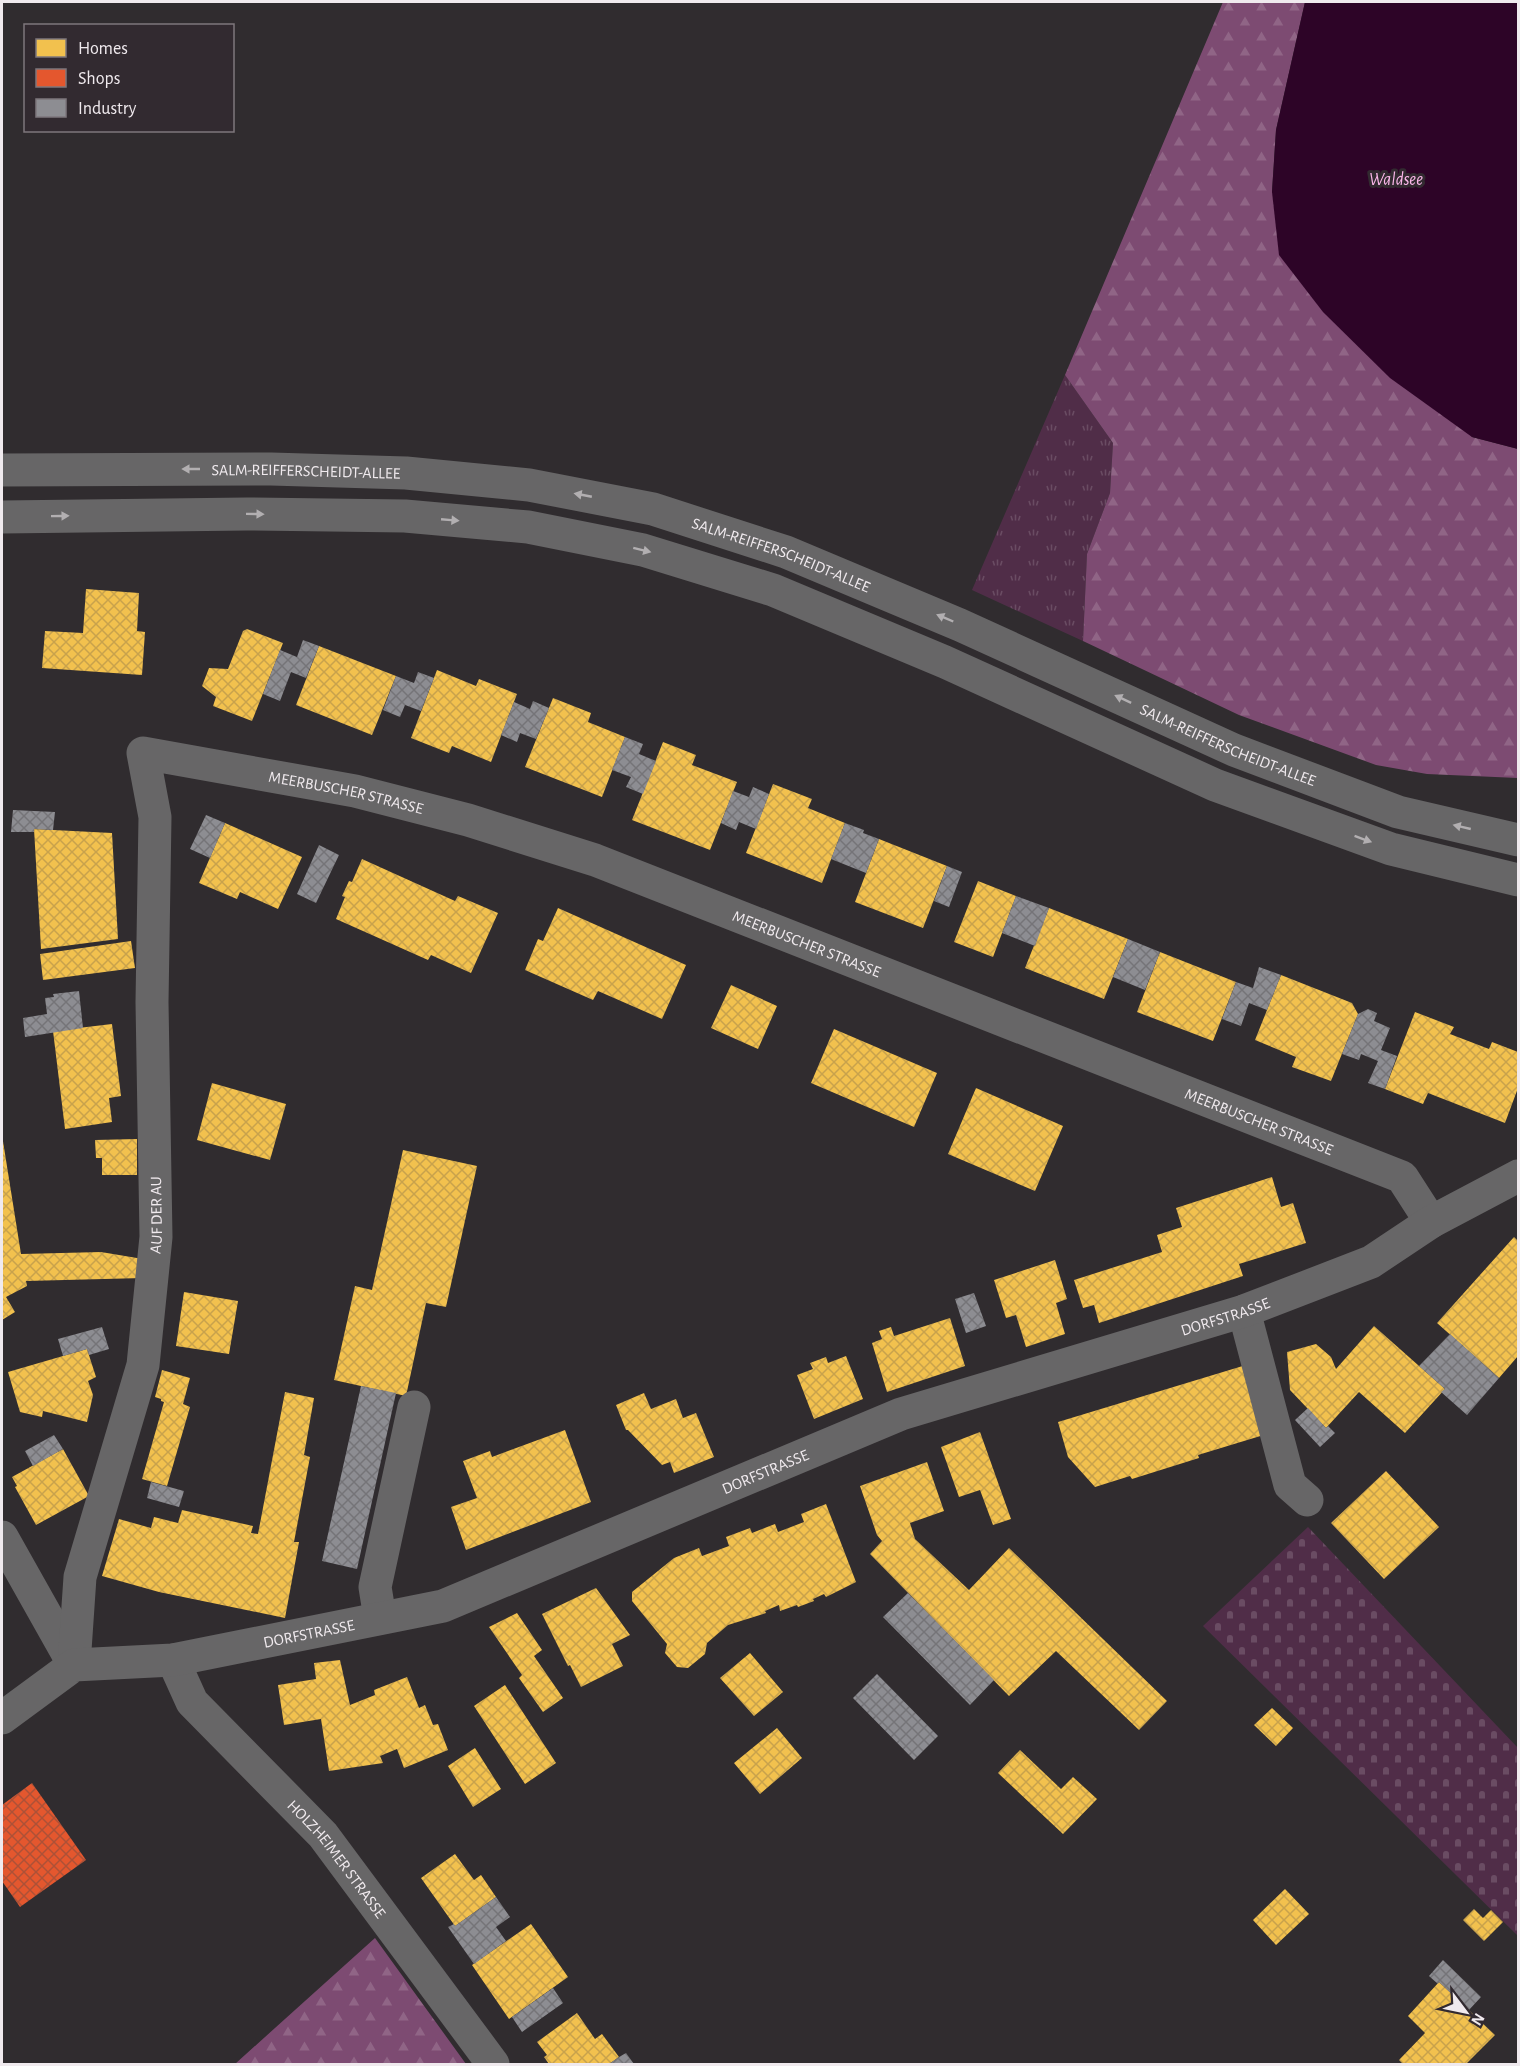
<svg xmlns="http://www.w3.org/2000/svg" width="1520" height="2066" viewBox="0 0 1520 2066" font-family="'Alegreya Sans',sans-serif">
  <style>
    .grass { fill: url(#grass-tufts) }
    .forest { fill: url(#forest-firs) }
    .cemetery { fill: url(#cemetery-stones) }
    .water { fill: #2d0427 }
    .homes { fill: url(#homes-cross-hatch) }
    .shops { fill: url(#shops-cross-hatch) }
    .industry { fill: url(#industry-cross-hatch) }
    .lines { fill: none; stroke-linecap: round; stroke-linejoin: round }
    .minor { stroke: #676667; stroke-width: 33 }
    .oneway { fill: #b2afb1 }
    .labels { text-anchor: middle; stroke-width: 6; stroke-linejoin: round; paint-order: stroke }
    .street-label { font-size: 16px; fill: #f0eaee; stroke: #322a30 }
    .water-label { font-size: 18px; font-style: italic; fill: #fab6e9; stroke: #322a30 }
  </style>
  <defs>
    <pattern id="grass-tufts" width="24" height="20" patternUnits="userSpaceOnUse" patternTransform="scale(1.5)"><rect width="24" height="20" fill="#502d48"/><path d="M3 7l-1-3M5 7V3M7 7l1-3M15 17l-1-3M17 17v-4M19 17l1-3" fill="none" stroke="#6a4c63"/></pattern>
    <pattern id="forest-firs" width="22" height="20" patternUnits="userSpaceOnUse" patternTransform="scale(1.5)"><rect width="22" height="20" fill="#7d4b72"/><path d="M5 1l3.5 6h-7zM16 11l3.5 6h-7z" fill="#906586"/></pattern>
    <pattern id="cemetery-stones" width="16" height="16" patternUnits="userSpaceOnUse" patternTransform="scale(1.5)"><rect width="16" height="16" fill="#502d48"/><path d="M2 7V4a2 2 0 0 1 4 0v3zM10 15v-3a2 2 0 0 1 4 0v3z" fill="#6a4c63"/></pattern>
    <pattern id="homes-cross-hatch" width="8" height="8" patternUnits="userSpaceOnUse" patternTransform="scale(1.5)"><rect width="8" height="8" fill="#f2c14e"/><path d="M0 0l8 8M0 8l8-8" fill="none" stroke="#c8a24c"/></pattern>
    <pattern id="shops-cross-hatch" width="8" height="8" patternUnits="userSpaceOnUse" patternTransform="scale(1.5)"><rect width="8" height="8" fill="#e4572e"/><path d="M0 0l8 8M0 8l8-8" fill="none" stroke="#ad5137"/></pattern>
    <pattern id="industry-cross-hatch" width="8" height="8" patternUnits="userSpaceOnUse" patternTransform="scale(1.5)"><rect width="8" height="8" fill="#8d8d92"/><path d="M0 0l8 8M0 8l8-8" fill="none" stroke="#757478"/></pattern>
  </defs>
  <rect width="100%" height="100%" fill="#302c2f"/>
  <!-- grass -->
  <path class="grass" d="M1065 375 1113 443 1110 493 1087 554 1083 641 972 590Z"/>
  <!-- forest -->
  <path class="forest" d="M1223 2H1305L1276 130 1272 192 1472 437 1518 449V778L1427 774 1376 765 1239 715 1083 641 1087 554 1110 493 1113 443 1065 375Z
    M375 1938 466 2064H235Z"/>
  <!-- cemetery -->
  <path class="cemetery" d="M1308 1527 1518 1748V1936L1203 1626Z"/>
  <!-- water -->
  <path class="water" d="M1305 2H1518V449L1472 437 1390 378 1323 312 1279 255 1272 192 1276 130Z"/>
  <!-- homes -->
  <path class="homes" d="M86 589 139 593 137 631 145 632 142 675 42 668 45 631 83 633Z
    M247 629 283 643 252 721 213 706 216 697 202 686 209 668 228 669 243 631Z
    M319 646 396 676 372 735 296 705Z
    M437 670 476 686 479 679 517 694 491 762 452 746 449 753 411 738Z
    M553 698 591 713 588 722 625 737 602 797 525 767Z
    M663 742 696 755 692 765 737 782 710 850 632 820Z
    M773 784 812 799 808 808 845 823 822 883 746 853Z
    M225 823 302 857 278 909 240 892 237 899 199 883Z
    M34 829 112 833 118 939 41 949Z
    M879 839 947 866 923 928 855 902Z
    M362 859 455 901 458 896 498 913 471 973 431 955 428 960 336 919 345 897 342 896 349 881 352 882Z
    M978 881 1016 896 993 957 954 942Z
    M558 908 686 965 662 1019 598 991 593 1000 525 970 538 939 543 941Z
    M1049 908 1128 939 1104 999 1025 968Z
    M131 941 135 968 43 980 40 954Z
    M1160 952 1236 982 1213 1041 1137 1012Z
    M1281 975 1352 1003 1358 1014 1331 1081 1292 1067 1296 1057 1255 1040Z
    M731 985 777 1006 758 1049 711 1028Z
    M1415 1012 1454 1027 1450 1034 1489 1049 1492 1042 1518 1052V1088L1505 1123 1428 1093 1423 1104 1385 1089Z
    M112 1024 121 1096 109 1098 112 1122 65 1129 53 1031Z
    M834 1029 937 1073 914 1127 811 1083Z
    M212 1083 286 1104 270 1160 197 1140Z
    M976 1088 1063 1126 1035 1191 948 1154Z
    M2 1135 21 1254 101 1252 143 1259V1278L26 1281 27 1286 6 1297 15 1312 2 1320Z
    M137 1139V1175H102V1158H96L95 1140Z
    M403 1150 477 1166 446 1307 426 1303 406 1396 334 1380 355 1286 372 1290Z
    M1272 1177 1281 1207 1293 1203 1306 1243 1239 1264 1243 1276 1099 1323 1094 1305 1083 1308 1074 1280 1162 1252 1157 1235 1182 1227 1176 1208Z
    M1514 1237 1518 1241V1356L1499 1378 1437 1323Z
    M1055 1260 1067 1299 1056 1303 1065 1334 1026 1347 1016 1315 1006 1318 994 1280Z
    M184 1292 238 1301 229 1354 176 1346Z
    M950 1318 965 1366 887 1392 872 1343 882 1339 879 1331 891 1327 894 1336Z
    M1374 1326 1445 1389 1405 1433 1359 1392 1326 1428 1290 1390 1287 1352 1316 1344 1331 1357 1336 1369Z
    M87 1349 96 1377 88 1381 93 1395 87 1422 43 1411 42 1417 20 1412 8 1372Z
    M846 1356 863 1399 814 1419 797 1375 813 1369 810 1363 826 1357 828 1363Z
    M1246 1365 1267 1434 1198 1455 1199 1458 1132 1479 1130 1476 1095 1487 1068 1457 1058 1422Z
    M162 1370 190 1378 183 1404 190 1407 167 1486 142 1479 164 1402 161 1401V1399L155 1397Z
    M285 1392 314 1398 304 1455 310 1457 294 1542H299L285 1618 159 1592 102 1576 119 1519 151 1528 154 1517 178 1523 182 1510 253 1526 251 1533 258 1534Z
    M644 1393 651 1409 676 1399 683 1418 696 1413 714 1457 674 1473 670 1462 662 1465 628 1430H626L616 1405Z
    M565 1430 591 1502 466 1550 451 1507 477 1498 463 1461 490 1451 492 1457Z
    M980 1432 1011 1519 993 1525 980 1490 959 1497 941 1447Z
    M63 1449 89 1496 36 1525 15 1487 17 1486 12 1477Z
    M927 1462 944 1511 910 1523 915 1539 969 1590 1009 1548 1167 1701 1139 1730 1056 1651 1009 1696 870 1554 882 1541 877 1535 860 1486Z
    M1386 1471 1439 1527 1384 1579 1331 1523Z
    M826 1504 856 1582 826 1597 824 1594 813 1599 814 1601 798 1607 797 1605 780 1611 779 1605 765 1611 766 1613 728 1625 707 1643 705 1654 688 1668 677 1667 665 1653 667 1644 632 1601V1592L674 1558 699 1548 702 1556 729 1546 726 1537 750 1528 752 1533 775 1524 778 1532 804 1522 801 1514Z
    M596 1588 630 1635 612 1644 623 1666 581 1687 570 1665 568 1666 542 1614Z
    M517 1613 542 1650 534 1656 563 1698 543 1712 519 1678 522 1675 489 1627Z
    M750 1653 783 1692 754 1716 720 1678Z
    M340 1660 350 1705 375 1695 374 1690 407 1677 419 1708 425 1705 433 1725 438 1724 448 1750 404 1768 397 1749 380 1756 383 1763 329 1771 321 1719 284 1725 278 1685 316 1679 314 1663Z
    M505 1685 556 1763 525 1784 474 1706Z
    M1272 1708 1293 1728 1276 1746 1254 1725Z
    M777 1728 802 1758 760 1794 734 1763Z
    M475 1748 501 1789 473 1807 448 1766Z
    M1020 1750 1061 1789 1073 1777 1097 1799 1063 1834 998 1773Z
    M455 1854 474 1880 481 1875 496 1897 455 1926 421 1878Z
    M1285 1889 1309 1914 1276 1945 1253 1920Z
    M1474 1909 1483 1918 1491 1910 1503 1922 1484 1941 1463 1920Z
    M531 1924 568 1977 509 2019 472 1965Z
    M1439 1982 1495 2035 1466 2064H1403L1399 2060 1425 2033 1408 2016Z
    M577 2013 595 2039 602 2034 619 2057 609 2064H549L544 2057 547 2055 537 2042Z"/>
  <!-- shops -->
  <path class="shops" d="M32 1783 86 1860 20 1907 2 1881V1805Z"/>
  <!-- industry -->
  <path class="industry" d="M303 640 319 646 306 678 291 672 280 701 263 694 280 650 297 657Z
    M418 672 434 678 421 711 405 705 400 717 383 710 396 676 414 683Z
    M533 701 549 708 536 739 520 733 517 742 501 735 514 702 530 709Z
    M625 737 643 744 639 754 656 761 643 794 626 787 631 777 612 770Z
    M753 787 769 794 756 829 739 822 736 830 721 823 733 791 749 797Z
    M13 810 55 812 53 830 34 829V832H11Z
    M206 815 225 823 210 858 190 849Z
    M845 823 864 830 863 833 879 839 866 873 831 859Z
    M319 845 339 855 316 903 297 894Z
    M947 866 962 872 949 907 934 901Z
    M1016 896 1049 908 1035 946 1002 933Z
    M1128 939 1160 952 1145 990 1113 977Z
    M1259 967 1281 975 1267 1010 1249 1003 1241 1026 1222 1019 1236 982 1253 988Z
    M79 991 83 1028 25 1037 23 1018 47 1014 45 998 54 997 53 994Z
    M1368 1009 1377 1013 1374 1021 1390 1028 1381 1050 1397 1056 1385 1089 1368 1083 1378 1061 1361 1054 1359 1060 1342 1054 1358 1014Z
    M974 1293 986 1326 966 1333 955 1299Z
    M102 1327 109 1349 89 1355 87 1349 63 1356 58 1339Z
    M1450 1334 1499 1378 1467 1415 1441 1392 1445 1389 1419 1366Z
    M361 1386 396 1393 357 1569 322 1561Z
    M1308 1408 1326 1428 1328 1426 1335 1433 1320 1447 1295 1420Z
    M54 1435 63 1449 33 1466 25 1451Z
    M151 1482 184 1491 179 1507 147 1498Z
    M908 1593 994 1680 970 1705 883 1617Z
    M877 1674 938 1736 914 1760 853 1698Z
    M496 1897 510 1917 496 1927 506 1941 474 1964 448 1927 454 1924 455 1926Z
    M1443 1960 1481 1997 1469 2010 1439 1982 1438 1984 1429 1976Z
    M553 1988 563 2003 522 2032 512 2017Z
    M626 2053 634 2064H609L619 2057Z"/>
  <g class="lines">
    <!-- minor -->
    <g class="minor">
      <path id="s1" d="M2 470 271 469 406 473 529 485 653 509 786 552 960 625 1234 750 1398 812 1518 840"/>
      <path d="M2 517 247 514 405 516 528 527 643 550 773 590 945 662 1215 785 1391 849 1518 880"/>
      <path d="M1244 1311 1290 1485 1307 1500"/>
      <path d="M2 1537 74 1665"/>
      <path d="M380 1618 375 1587 414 1407"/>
      <path id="s2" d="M173 1660 192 1702 323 1835 493 2064"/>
      <path id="s3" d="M74 1665 80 1577 143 1365 156 1237 152 1002 155 817 143 753 355 791 468 820 595 860 1402 1177 1431 1222"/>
      <path id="s4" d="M2 1718 74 1665 173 1660 443 1606 901 1414 1244 1311 1371 1262 1431 1222 1518 1176"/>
    </g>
  </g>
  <!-- one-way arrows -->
  <defs><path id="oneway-solid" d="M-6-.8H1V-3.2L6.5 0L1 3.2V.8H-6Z" transform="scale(1.5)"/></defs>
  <g class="oneway">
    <use href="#oneway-solid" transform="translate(191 469) rotate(180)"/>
    <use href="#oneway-solid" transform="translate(583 495) rotate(-169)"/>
    <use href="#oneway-solid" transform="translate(255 514) rotate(1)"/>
    <use href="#oneway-solid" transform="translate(60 516) rotate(-1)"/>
    <use href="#oneway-solid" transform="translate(450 520) rotate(5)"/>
    <use href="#oneway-solid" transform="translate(642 550) rotate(14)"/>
    <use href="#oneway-solid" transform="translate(945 618) rotate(-157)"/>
    <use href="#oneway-solid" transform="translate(1123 699) rotate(-155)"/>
    <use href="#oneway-solid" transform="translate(1462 827) rotate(-167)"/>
    <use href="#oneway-solid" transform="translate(1363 839) rotate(20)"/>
  </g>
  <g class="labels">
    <!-- street labels -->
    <g class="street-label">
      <text dy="6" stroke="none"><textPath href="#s1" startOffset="304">SALM-REIFFERSCHEIDT-ALLEE</textPath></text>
      <text dy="6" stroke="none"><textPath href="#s1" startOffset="790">SALM-REIFFERSCHEIDT-ALLEE</textPath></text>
      <text dy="6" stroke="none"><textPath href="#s1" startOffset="1276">SALM-REIFFERSCHEIDT-ALLEE</textPath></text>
      <text dy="6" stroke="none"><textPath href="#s3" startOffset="1130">MEERBUSCHER STRASSE</textPath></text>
      <text dy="6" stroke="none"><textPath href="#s3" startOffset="1616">MEERBUSCHER STRASSE</textPath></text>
      <text dy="6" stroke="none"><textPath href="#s3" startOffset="2102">MEERBUSCHER STRASSE</textPath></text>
      <text dy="6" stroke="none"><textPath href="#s3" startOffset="460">AUF DER AU</textPath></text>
      <text dy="6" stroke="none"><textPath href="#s4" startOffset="1299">DORFSTRASSE</textPath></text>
      <text dy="6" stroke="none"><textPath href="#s4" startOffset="813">DORFSTRASSE</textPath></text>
      <text dy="6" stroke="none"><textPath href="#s4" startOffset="327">DORFSTRASSE</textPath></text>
      <text dy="6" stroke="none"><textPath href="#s2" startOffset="260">HOLZHEIMER STRASSE</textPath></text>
    </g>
    <!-- water labels -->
    <g class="water-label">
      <text x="1396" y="185">Waldsee</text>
    </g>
  </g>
  <!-- border -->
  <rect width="1520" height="2066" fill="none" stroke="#f0eaee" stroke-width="6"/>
  <!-- legend -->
  <rect x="24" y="24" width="210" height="108" fill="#322a30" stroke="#7e777c" stroke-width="1.5"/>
  <rect x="36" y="39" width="30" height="18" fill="#f2c14e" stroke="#7e777c" stroke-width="1.5"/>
  <text x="78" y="54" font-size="18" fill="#f0eaee">Homes</text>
  <rect x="36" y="69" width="30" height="18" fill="#e4572e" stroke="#7e777c" stroke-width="1.5"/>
  <text x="78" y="84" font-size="18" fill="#f0eaee">Shops</text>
  <rect x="36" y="99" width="30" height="18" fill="#8d8d92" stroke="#7e777c" stroke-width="1.5"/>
  <text x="78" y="114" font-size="18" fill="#f0eaee">Industry</text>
  <!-- north arrow -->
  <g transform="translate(1466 2012) rotate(122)" stroke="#322a30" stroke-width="4.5" paint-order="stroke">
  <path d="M0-4.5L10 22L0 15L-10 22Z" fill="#f0eaee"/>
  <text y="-9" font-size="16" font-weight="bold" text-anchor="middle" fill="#f0eaee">N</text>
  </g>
</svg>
